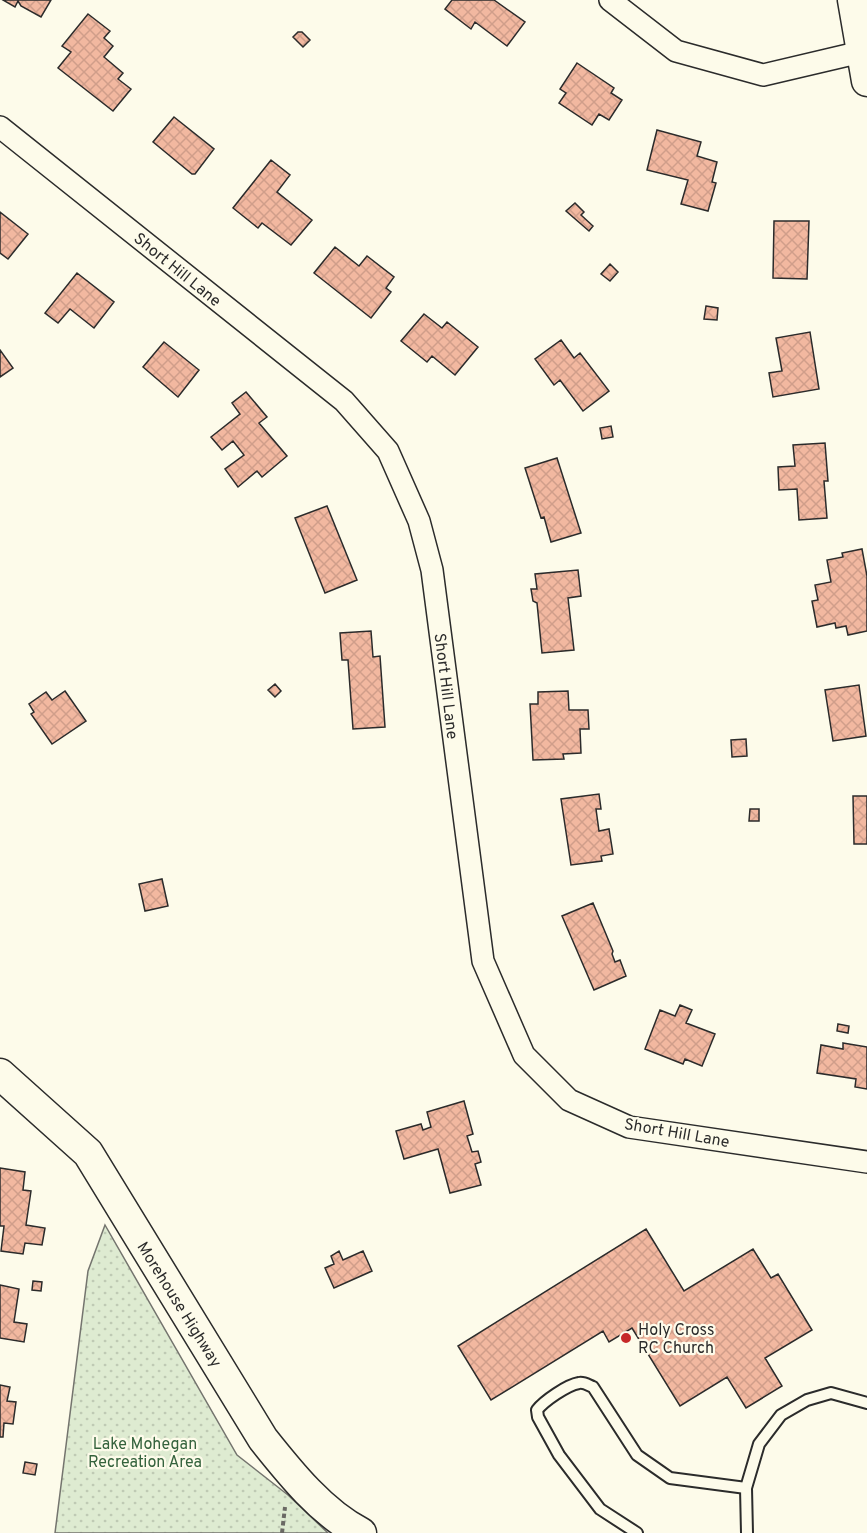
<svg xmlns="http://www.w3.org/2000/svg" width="867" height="1533" viewBox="0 0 867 1533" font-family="Overpass,sans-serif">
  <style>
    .grass { fill: url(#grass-dots); stroke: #74746e; stroke-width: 1.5 }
    .building { fill: url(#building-cross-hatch); stroke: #2b2b2b; stroke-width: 1.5 }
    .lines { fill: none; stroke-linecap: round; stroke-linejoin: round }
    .lane-casing { stroke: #2b2b2b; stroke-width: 14 }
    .street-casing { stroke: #2b2b2b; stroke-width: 24 }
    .secondary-casing { stroke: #2b2b2b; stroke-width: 33 }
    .path { stroke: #6a6964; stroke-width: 4; stroke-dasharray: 4.5 3; stroke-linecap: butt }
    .lane { stroke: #fdfbea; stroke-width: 10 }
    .street { stroke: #fdfbea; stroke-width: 21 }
    .secondary { stroke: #fdfbea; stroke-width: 30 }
    .poi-dot { fill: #c62828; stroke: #fdfbea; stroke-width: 2 }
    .labels { text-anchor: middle; stroke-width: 4.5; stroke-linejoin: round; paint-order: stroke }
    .street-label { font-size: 16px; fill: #2b2b2b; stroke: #fdfbea }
    .poi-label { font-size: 16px; fill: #2b2b2b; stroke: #fdfbea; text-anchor: start }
    .park-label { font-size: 16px; fill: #34623c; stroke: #fdfbea }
  </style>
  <defs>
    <pattern id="grass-dots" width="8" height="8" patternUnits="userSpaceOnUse" patternTransform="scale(1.5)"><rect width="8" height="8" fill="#deebd1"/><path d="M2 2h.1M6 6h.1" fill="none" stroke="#bfcab4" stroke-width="1.8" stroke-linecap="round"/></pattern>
    <pattern id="building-cross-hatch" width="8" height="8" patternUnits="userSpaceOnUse" patternTransform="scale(1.5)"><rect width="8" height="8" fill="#f2b8a0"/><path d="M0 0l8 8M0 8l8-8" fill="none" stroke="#d09e8a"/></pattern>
  </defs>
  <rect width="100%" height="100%" fill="#fdfbea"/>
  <!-- grass -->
  <path class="grass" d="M105 1225 237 1455 288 1495 328 1533H55L88 1271Z"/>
  <!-- building -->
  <path class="building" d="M3 0H51L41 17 21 6 18 1 15 7Z
    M452 0H494L525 22 507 46 475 22 471 29 445 9Z
    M88 14 110 31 104 38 113 46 104 57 123 73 118 79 131 89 113 111 58 68 71 52 62 46Z
    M298 32H302L310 40 303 47 293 37Z
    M577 63 614 88 611 93 622 100 609 120 599 114 592 125 559 103 566 93 560 89Z
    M174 117 214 149 195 174H192L153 142Z
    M657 130 701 142 697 156 717 162 712 182 716 183 708 211 681 204 688 180 647 170Z
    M271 160 290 175 277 192 312 220 291 245 262 223 258 228 233 208Z
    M575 203 584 212 581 215 593 226 589 231 566 211Z
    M0 212 28 234 8 259 0 253Z
    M774 221H809L807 279 773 278Z
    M335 247 359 266 367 256 394 277 386 288 391 292 371 318 314 273Z
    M610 264 618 272 610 281 601 274Z
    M77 273 114 302 94 328 70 309 58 323 45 313Z
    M706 306 718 308 717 320 704 319Z
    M424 314 442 328 447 322 478 347 455 375 432 356 427 362 401 341Z
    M810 332 819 389 773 397 769 373 782 371 776 338Z
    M561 340 574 358 580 353 609 391 583 411 560 380 554 385 535 359Z
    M164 342 199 370 178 397 143 367Z
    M0 350 13 368 0 377Z
    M246 392 267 417 259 423 287 456 262 477 257 471 238 487 225 469 244 455 233 441 222 450 211 437 240 414 232 403Z
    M611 426 613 437 602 439 600 428Z
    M825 443 828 481H824L827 518 799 520 797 489 779 490 778 467 795 466 793 445Z
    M557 458 581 533 551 542 544 517 541 518 525 468Z
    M327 506 357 580 325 593 295 518Z
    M862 549 867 576V631L848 635 846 626 836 628 835 623 817 627 812 601 818 600 815 585 831 582 827 560 843 557 842 553Z
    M578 570 581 596 568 598 574 650 542 653 537 603 533 601 531 589H537L535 574Z
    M371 631 373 657 380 656 385 727 353 729 348 660H342L340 633Z
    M275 684 281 691 275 697 268 690Z
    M859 685 866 736 833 741 825 690Z
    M65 691 86 721 52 744 31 714 34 712 29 704 46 692 52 700Z
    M568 691 569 710H588L589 729H580L581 753 563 754 564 759 533 760 530 704H538V692Z
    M746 739 747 756 732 757 731 740Z
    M599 794 601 809H596L599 831 609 829 613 854 601 856 602 861 571 865 561 799Z
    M853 796H867V844H854Z
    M750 809H759V821H749Z
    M162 879 168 906 145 911 139 884Z
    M593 903 613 951 612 954 615 962 620 960 626 976 594 990 562 916Z
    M680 1005 692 1010 686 1023 715 1034 702 1066 685 1059 683 1064 645 1049 660 1010 675 1016Z
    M838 1024 849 1026 848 1033 837 1031Z
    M843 1043 867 1047V1089L855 1087 856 1079 817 1073 821 1045 843 1049Z
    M464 1101 473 1134 467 1136 472 1152 478 1151 481 1162 475 1164 481 1185 450 1193 438 1149 404 1159 396 1131 421 1124 423 1130 431 1127 427 1112Z
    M0 1168 25 1172 23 1190 31 1191 26 1225 45 1228 42 1245 25 1243 23 1254 1 1251 4 1226H0Z
    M646 1229 684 1291 753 1249 771 1278 778 1274 812 1330 765 1358 782 1386 746 1408 727 1377 680 1406 632 1328 609 1342 603 1331 491 1400 458 1346Z
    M339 1251 343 1260 363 1251 372 1271 334 1288 325 1268 334 1264 331 1256Z
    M33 1281 42 1282 41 1291 32 1290Z
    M0 1285 19 1289 14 1322 27 1324 24 1342 0 1338Z
    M0 1385 10 1387 7 1401 16 1402 13 1424 4 1423 3 1437H0Z
    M25 1462 37 1464 35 1475 23 1473Z"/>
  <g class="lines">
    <!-- lane casing -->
    <g class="lane-casing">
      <path id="lane" d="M637 1533 600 1509 559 1455 538 1417 537 1410C544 1401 567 1385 579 1383 584 1382 588 1385 593 1387L637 1455 670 1478 746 1488
        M747 1533 746 1488 759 1444 781 1415 807 1400 831 1393 867 1403"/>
    </g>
    <!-- street casing -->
    <g class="street-casing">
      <path id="street" d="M610 0 676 51 763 75 861 52
        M0 127 344 401 388 451 419 521 432 570 483 961 524 1055 569 1100 629 1127 867 1162"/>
    </g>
    <!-- secondary casing -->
    <g class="secondary-casing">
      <path id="secondary" d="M853 0 867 81
        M0 1074 88 1153 263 1439C290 1473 322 1513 361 1533"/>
    </g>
    <!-- path -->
    <path class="path" d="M282 1533 285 1507"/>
    <!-- lane -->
    <use href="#lane" class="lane"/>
    <!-- street -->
    <use href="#street" class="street"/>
    <!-- secondary -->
    <use href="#secondary" class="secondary"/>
  </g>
  <!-- markers -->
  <circle class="poi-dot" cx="626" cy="1338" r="6"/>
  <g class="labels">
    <!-- street labels -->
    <g class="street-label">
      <text transform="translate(178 269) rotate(39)" y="6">Short Hill Lane</text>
      <text transform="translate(447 686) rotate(83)" y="6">Short Hill Lane</text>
      <text transform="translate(677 1132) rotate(10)" y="6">Short Hill Lane</text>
      <text transform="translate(180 1304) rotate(58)" y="6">Morehouse Highway</text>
    </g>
    <!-- poi labels -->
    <g class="poi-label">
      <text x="638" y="1335">Holy Cross<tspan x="638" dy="18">RC Church</tspan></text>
    </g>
    <!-- park labels -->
    <g class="park-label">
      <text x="145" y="1449">Lake Mohegan<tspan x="145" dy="18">Recreation Area</tspan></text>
    </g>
  </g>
</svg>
